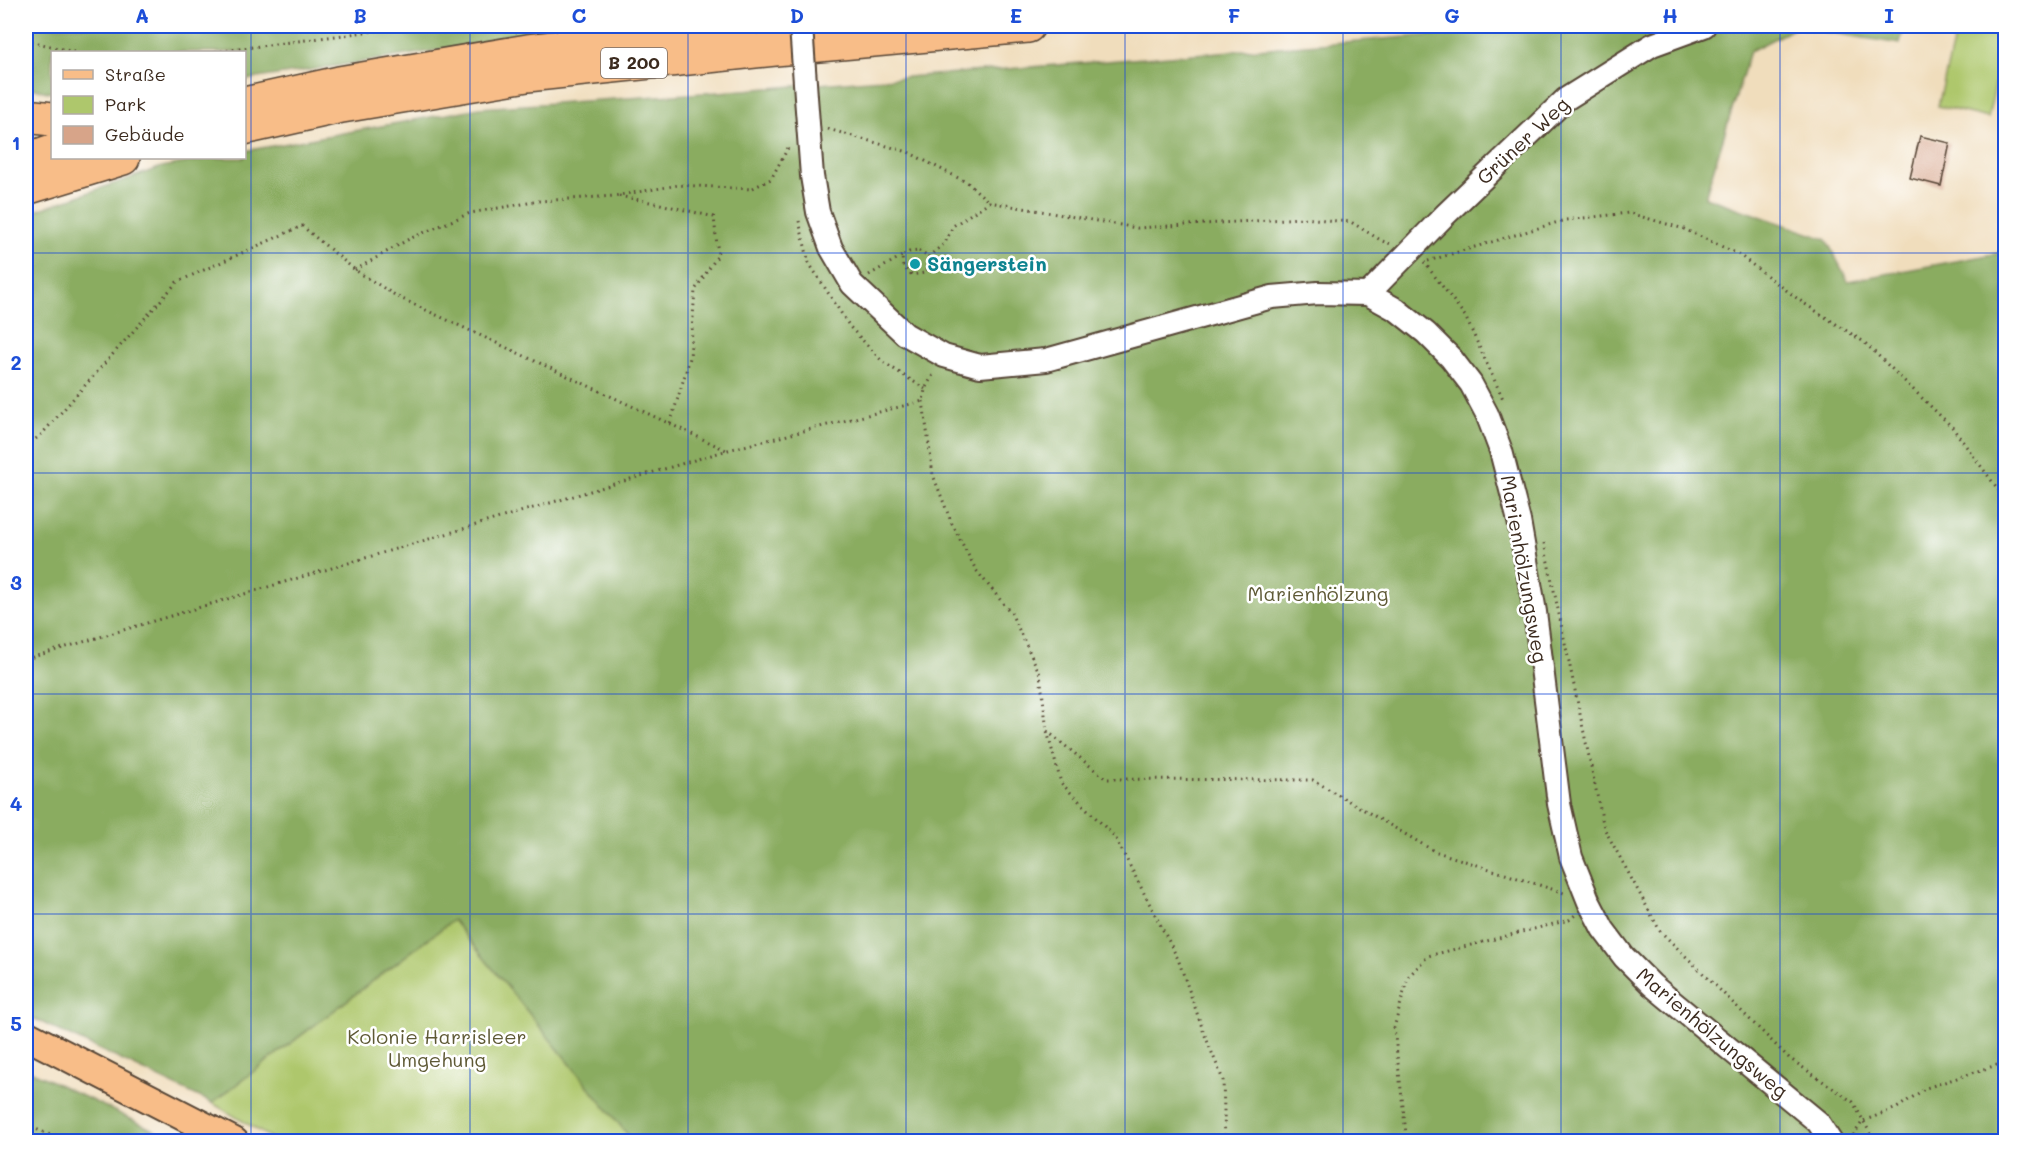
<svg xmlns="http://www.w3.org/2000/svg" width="2031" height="1167" viewBox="0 0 2031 1167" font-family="Mali,sans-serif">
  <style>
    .green { fill: #aec76c; stroke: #747845; stroke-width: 1.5 }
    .forest { fill: #8aac60; stroke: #626b3f; stroke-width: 1.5 }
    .building { fill: #d7a489 }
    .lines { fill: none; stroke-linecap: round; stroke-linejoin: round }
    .minor-casing { stroke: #564536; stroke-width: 26 }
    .major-casing { stroke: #564536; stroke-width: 32 }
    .highway-casing { stroke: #564536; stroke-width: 36 }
    .path { stroke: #564536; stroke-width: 3; stroke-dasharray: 1.5 4.5; stroke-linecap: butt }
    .minor { stroke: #fff; stroke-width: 22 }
    .major { stroke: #f8bd88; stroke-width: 28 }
    .highway { stroke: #f8bd88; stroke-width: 33 }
    .minor-bridge-casing { stroke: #564536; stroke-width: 26; stroke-linecap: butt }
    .minor-bridge { stroke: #fff; stroke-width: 22 }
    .grid { fill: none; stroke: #1d4ed8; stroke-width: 1.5; stroke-opacity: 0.55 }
    .culture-dot { fill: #0f9aa8; stroke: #fff; stroke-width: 2 }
    .labels { text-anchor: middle; stroke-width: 5; stroke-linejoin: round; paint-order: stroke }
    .shield { fill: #fff; stroke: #766a62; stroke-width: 1.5 }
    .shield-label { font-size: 18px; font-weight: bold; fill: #3b2a1e }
    .street-label { font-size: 20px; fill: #3b2a1e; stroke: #fff }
    .culture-label { font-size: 20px; font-weight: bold; fill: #0d838f; stroke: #fff; text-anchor: start }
    .park-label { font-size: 20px; fill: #5e5935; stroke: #fff }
    .neatline { fill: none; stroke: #1d4ed8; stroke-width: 2 }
    .grid-label { font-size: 20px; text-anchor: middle; font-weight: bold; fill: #1d4ed8 }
  </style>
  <rect width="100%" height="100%" fill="#fff"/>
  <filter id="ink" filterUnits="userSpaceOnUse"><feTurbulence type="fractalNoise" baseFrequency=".0167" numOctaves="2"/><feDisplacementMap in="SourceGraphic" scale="12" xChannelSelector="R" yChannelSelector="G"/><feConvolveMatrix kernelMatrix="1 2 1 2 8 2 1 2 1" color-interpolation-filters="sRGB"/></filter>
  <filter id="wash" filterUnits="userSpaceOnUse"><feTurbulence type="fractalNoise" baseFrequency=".008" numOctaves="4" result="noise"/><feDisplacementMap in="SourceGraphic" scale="24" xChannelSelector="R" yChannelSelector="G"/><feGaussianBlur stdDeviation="1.35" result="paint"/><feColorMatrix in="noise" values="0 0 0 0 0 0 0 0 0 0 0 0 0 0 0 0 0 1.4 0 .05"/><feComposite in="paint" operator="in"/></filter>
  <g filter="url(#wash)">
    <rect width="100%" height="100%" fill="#f0ddbc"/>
    <!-- green -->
    <path class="green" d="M1957 26H2005V41L1988 118 1938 106Z
      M453 920 633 1141H276L212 1103Z
      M154 1130 176 1141 136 1142Z"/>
    <!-- forest -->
    <path class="forest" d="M26 26H596L245 80 244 52H52V93L26 87Z
      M1545 26H1904L1900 44 1797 27 1750 51 1705 197 1826 239 1848 281 2005 252V1141H633L453 920 212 1103 26 1015V214L162 167 212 158H244L245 151 480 108 719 92Z
      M26 1069 154 1130 136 1141H26Z"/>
    <g id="blocks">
      <!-- building -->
      <path class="building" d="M1920 136 1950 143 1941 186 1910 178Z"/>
    </g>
  </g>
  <g filter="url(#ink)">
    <use href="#blocks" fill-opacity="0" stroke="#564536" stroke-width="1.5"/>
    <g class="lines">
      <!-- minor casing -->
      <g class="minor-casing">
        <path id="minor" d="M806 97 812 176 818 212 831 248 852 284 905 334 944 356 980 366 1046 360 1272 297 1318 293 1368 294 1397 310 1426 333 1451 358 1471 384 1487 414 1501 451 1519 521 1535 612 1559 804 1571 857 1589 902 1603 929 1624 957 1652 985 1818 1122 1831 1142
          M1368 294 1445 215 1566 99 1652 45 1704 26"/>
      </g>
      <!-- major casing -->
      <g class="major-casing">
        <path id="major" d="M26 1035 234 1142"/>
      </g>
      <!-- highway casing -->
      <g class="highway-casing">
        <path id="highway" d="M244 104 339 83 528 51 742 26
          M26 116 52 119
          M244 128 342 106 527 75 775 49 1028 26
          M26 160 52 151
          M26 188 123 158"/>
      </g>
      <!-- path -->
      <path class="path" d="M26 40 74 52
        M215 52 411 26
        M828 129 908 152 968 183 989 202
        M619 196 660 204 714 217 718 255 695 290 690 358 670 424
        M799 221 809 263 850 327 883 362 925 389
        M919 251 928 257 930 265 924 273 912 275 903 267 902 256 909 252Z
        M928 257 945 243 953 226 989 202 1137 228 1302 218 1351 222 1382 241 1391 244
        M1428 261 1565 220 1629 213 1684 229 1738 254 1802 302 1864 342 1952 427 2006 500
        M1424 262 1465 316 1504 401
        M355 270 409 239 470 213 539 201 614 196 679 185 751 189 771 179 788 148 791 146
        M869 275 902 256
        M923 401 933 475 952 524 976 570 1011 613 1040 674 1047 731 1061 783 1115 837 1178 959 1204 1033 1223 1080 1225 1142
        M26 446 41 435 177 282 302 226 355 270 398 297 726 450
        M1544 543 1604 828 1660 931 1789 1058 1853 1102 1875 1142
        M26 659 728 450 923 401 925 389 934 373
        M1047 731 1106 779 1313 780 1434 851 1564 893
        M26 1125 58 1138 80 1142
        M1850 1140 1863 1121 1897 1108 1926 1088 2006 1062
        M1407 1142 1394 1028 1408 977 1428 956 1569 920 1575 915"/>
      <!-- minor -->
      <use href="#minor" class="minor"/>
      <!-- major -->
      <use href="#major" class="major"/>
      <!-- highway -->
      <use href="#highway" class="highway"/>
      <!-- minor-bridge casing -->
      <g class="minor-bridge-casing">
        <path id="minor-bridge" d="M801 26 806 97"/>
      </g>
      <!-- minor-bridge -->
      <use href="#minor-bridge" class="minor-bridge"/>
    </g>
  </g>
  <!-- grid -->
  <path class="grid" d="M251 26V1142M470 26V1142M688 26V1142M906 26V1142M1125 26V1142M1343 26V1142M1561 26V1142M1780 26V1142M26 253H2006M26 473H2006M26 694H2006M26 914H2006"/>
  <!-- markers -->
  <circle class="culture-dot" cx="915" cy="264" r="6"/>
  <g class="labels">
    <!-- shield labels -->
    <rect class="shield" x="601" y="48" width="66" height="30" rx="4.5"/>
    <g class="shield-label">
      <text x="634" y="69">B 200</text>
    </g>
    <!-- street labels -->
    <g class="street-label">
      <text transform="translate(1523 141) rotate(-43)" y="7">Grüner Weg</text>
      <text transform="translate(1524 569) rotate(80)" y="7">Marienhölzungsweg</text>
      <text transform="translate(1712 1033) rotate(40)" y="7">Marienhölzungsweg</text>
    </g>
    <!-- culture labels -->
    <g class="culture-label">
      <text x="927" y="271">Sängerstein</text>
    </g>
    <!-- park labels -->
    <g class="park-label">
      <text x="1318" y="601">Marienhölzung</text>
      <text x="437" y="1044">Kolonie Harrisleer<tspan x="437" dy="23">Umgehung</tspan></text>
    </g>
  </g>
  <!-- margin -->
  <rect width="2031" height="1167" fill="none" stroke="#fff" stroke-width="66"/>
  <!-- legend -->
  <rect x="51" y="51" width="195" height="108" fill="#ffffff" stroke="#b1aaa5" stroke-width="1.5"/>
  <rect x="63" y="70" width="30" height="9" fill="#f8bd88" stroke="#b1aaa5" stroke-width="1.5"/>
  <text x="105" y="81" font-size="18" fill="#3b2a1e">Straße</text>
  <rect x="63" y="96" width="30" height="18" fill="#aec76c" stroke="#b1aaa5" stroke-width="1.5"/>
  <text x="105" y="111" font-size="18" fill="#3b2a1e">Park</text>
  <rect x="63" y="126" width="30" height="18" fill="#d7a489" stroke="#b1aaa5" stroke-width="1.5"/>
  <text x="105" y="141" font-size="18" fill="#3b2a1e">Gebäude</text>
  <rect x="33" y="33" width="1965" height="1101" class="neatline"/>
  <g class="grid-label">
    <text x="142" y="23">A</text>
    <text x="360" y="23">B</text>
    <text x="579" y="23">C</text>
    <text x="797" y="23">D</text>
    <text x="1016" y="23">E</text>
    <text x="1234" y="23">F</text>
    <text x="1452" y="23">G</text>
    <text x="1670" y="23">H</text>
    <text x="1889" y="23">I</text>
    <text x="16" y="150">1</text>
    <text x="16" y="370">2</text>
    <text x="16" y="590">3</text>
    <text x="16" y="811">4</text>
    <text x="16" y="1031">5</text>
  </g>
</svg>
